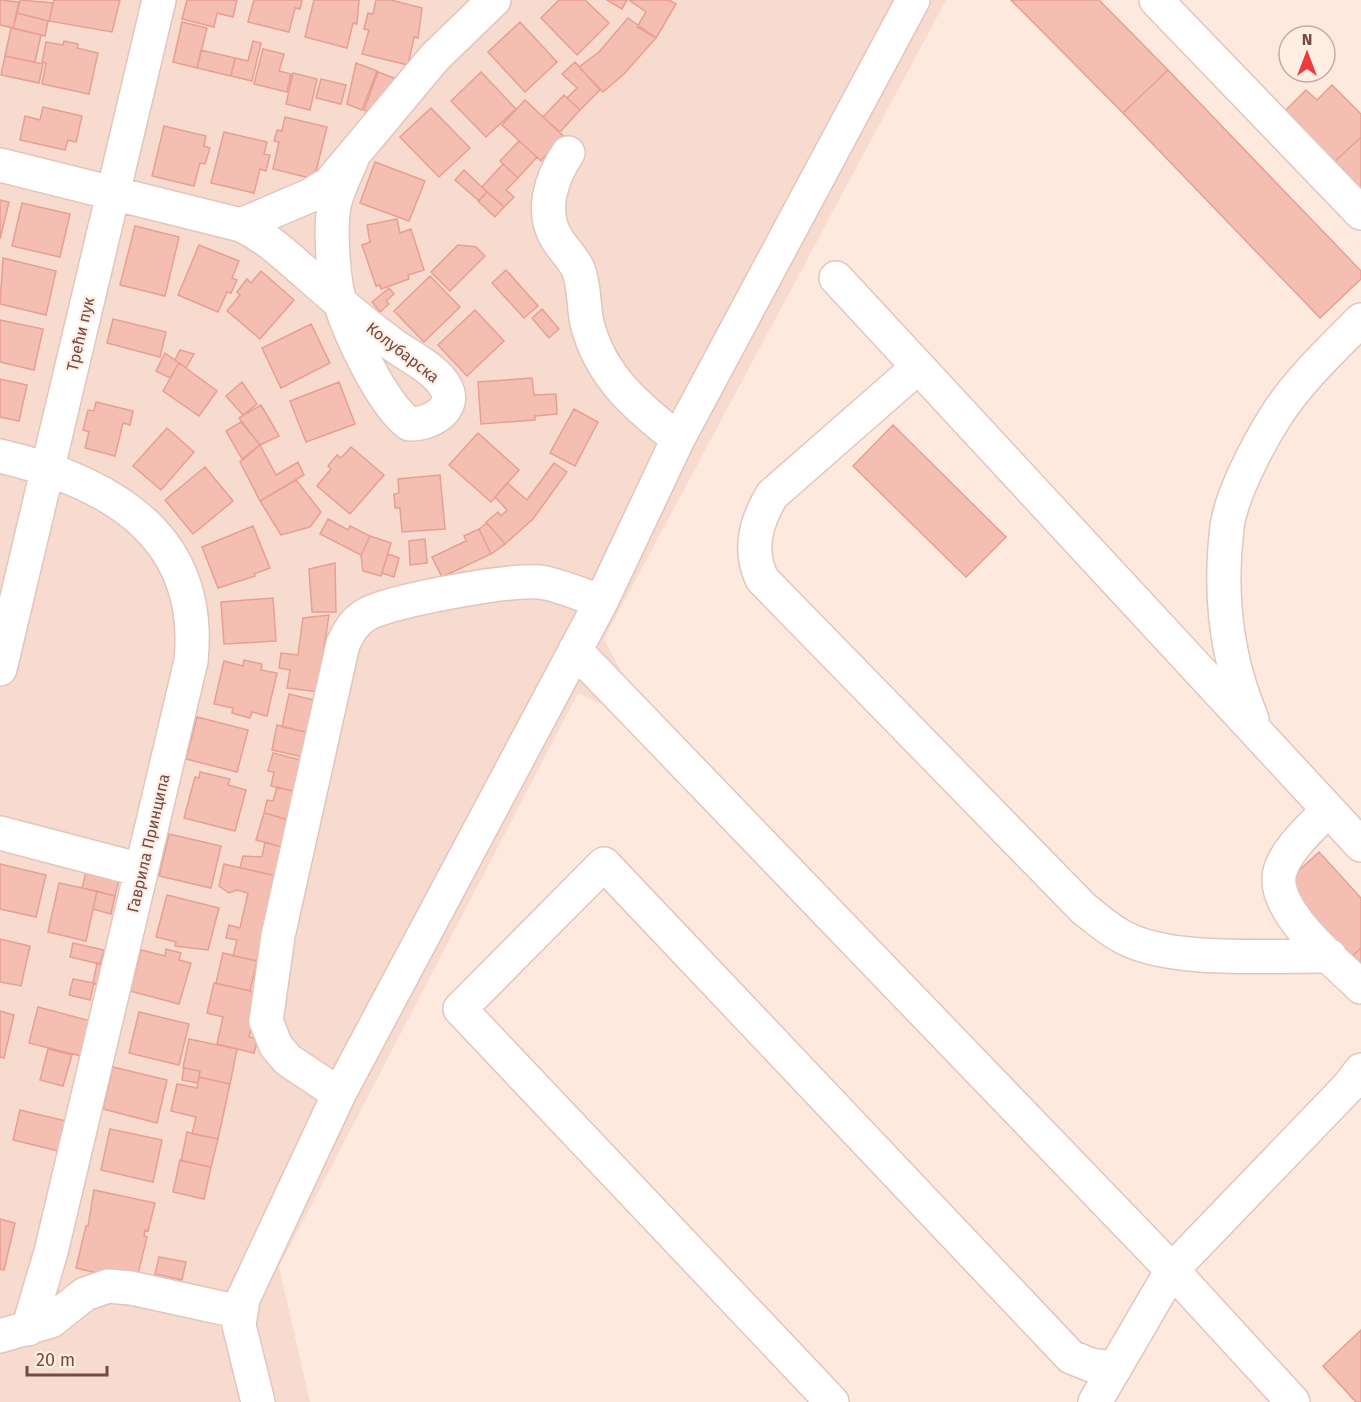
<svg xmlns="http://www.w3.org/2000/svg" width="1361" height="1402" viewBox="0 0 1361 1402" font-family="'Fira Sans',sans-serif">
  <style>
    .residential { fill: #f7dbce }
    .building { fill: #f4beb3; stroke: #e79f93; stroke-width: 1.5 }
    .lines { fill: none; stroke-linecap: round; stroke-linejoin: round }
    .minor-casing { stroke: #e3c5bc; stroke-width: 36 }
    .minor { stroke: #fff; stroke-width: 33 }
    .labels { text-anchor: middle; stroke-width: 4.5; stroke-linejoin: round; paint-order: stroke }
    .street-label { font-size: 16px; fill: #734a45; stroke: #ffeee4 }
  </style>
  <rect width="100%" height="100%" fill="#fde9dd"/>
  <!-- residential -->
  <path class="residential" d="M0 0H946L604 639 620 669 601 704 578 693 279 1267 310 1402H0Z"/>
  <!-- building -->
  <path class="building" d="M0 0 19 2 13 28 0 25Z
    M20 0 53 3 49 21 17 13Z
    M54 0H120L112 32 49 21Z
    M187 0H237L233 17 217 13 214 27 182 19Z
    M254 0H302L300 9 295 8 289 32 248 22Z
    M314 0H359L357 24 353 23 347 48 305 37Z
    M376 0H391L422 8 418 38 414 37 408 65 362 54 369 30 364 29 368 13 373 14Z
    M559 0H585L609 23 577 55 541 18Z
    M607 0H627L622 9Z
    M629 0H669L676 4 656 38 637 27 646 12Z
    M1011 0H1099L1168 70 1123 113Z
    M17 13 48 21 45 36 13 28Z
    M628 18 656 38 624 74 603 92 579 67 599 52Z
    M182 22 207 28 197 68 173 62Z
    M520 22 557 62 525 92 488 52Z
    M11 28 41 35 35 62 5 56Z
    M64 41 78 44 77 48 98 53 89 94 42 84 46 63 42 62 46 42 63 45Z
    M253 41 261 43 252 81 231 76 235 58 248 61Z
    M263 49 284 54 279 71 291 74 287 92 254 84Z
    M201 50 235 58 231 76 197 68Z
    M5 56 43 64 39 83 1 75Z
    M575 62 600 90 580 110 567 98 577 88 562 74Z
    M356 63 377 71 362 110 347 104Z
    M1168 70 1361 271V279L1320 318 1123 113Z
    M378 72 402 81 380 116 364 110Z
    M481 72 516 109 486 137 451 101Z
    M293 73 317 79 310 110 286 104Z
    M321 79 346 85 341 104 316 98Z
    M1332 85 1361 114V137L1332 164 1282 114 1306 90 1317 100Z
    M564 95 580 110 560 132 543 117Z
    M525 100 573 145 555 164 546 155 541 161 502 125Z
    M43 107 82 116 76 142 68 140 65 150 20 140 25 116 40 120Z
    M431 108 470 148 439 177 400 137Z
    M285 117 327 127 314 179 273 169 279 142 274 141 277 130 282 131Z
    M164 126 206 136 204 146 210 148 205 164 200 163 194 186 152 176Z
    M224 132 267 142 264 154 270 155 266 171 260 169 254 193 211 183Z
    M1361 137V194L1332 164Z
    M519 141 537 157 518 178 500 161Z
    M375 162 425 181 409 221 360 203Z
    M503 164 518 178 506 190 514 197 504 207 482 187Z
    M464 170 487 192 479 201 455 180Z
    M487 192 504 207 495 217 478 201Z
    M0 200 9 202 0 239Z
    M22 203 70 214 60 257 12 246Z
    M397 219 400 233 411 229 424 270 408 275 409 279 381 289 380 285 376 286 362 245 370 242 367 225Z
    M135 226 179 237 165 296 120 285Z
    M199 245 239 261 232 278 237 280 231 293 227 292 218 312 178 295Z
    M458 245 476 247 485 256 450 291 431 272Z
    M3 258 56 271 46 315 0 304Z
    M506 270 538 306 524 318 492 283Z
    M261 271 294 300 260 339 227 311 240 295 237 292 247 279 251 283Z
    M430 276 460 307 424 342 394 311Z
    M389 288 394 294 386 301 389 304 380 312 372 302Z
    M542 309 559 329 549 338 532 318Z
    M475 310 504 341 467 376 438 345Z
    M113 319 166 332 160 357 107 343Z
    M0 320 43 329 34 370 0 362Z
    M311 324 330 363 281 388 262 348Z
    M180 350 194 354 186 368 175 360Z
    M165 353 179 363 170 378 156 371Z
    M179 363 217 391 199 416 163 391Z
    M532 378 534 395 556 394 557 414 535 416V420L481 424 478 382Z
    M0 379 27 385 19 421 0 417Z
    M242 382 257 404 243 415 226 396Z
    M339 382 355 424 306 442 290 401Z
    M96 402 133 411 130 425 123 423 115 456 85 448 89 432 83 430 88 410 94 411Z
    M261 405 279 436 260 445 239 418Z
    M574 409 598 422 575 466 550 453Z
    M241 422 260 445 242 459 226 431Z
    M893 425 1006 537 966 577 853 466Z
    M167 428 194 452 161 490 133 466Z
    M478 433 519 470 491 502 449 465Z
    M260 445 276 475 298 462 304 475 260 501 240 462Z
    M351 447 384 475 350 514 317 486 331 469 328 466 337 455 341 458Z
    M554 463 567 472 533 519 505 544 486 522 498 512 501 516 507 510 495 497 507 483 527 500Z
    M205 467 233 501 193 534 165 500Z
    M440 475 445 529 402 532 400 508H395L394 494 399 493 398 479Z
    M296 480 321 512 310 527 281 535 260 501Z
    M328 519 348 530 350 526 370 536 361 555 320 534Z
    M487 523 505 544 491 554 479 529Z
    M253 526 270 568 254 574 255 576 218 588 202 547Z
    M479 529 491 554 442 577 432 557 466 541 464 536Z
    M370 536 391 543 381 576 363 571 361 555Z
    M425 539 427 563 410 565 409 541Z
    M388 554 399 558 394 577 382 573Z
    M335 563 336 612H312L309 569Z
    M273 598 276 641 224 644 221 602Z
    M329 615 321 668 331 670 328 693 287 688 290 670 279 668 281 653 298 655 303 618Z
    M244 660 262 664 261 670 277 673 267 716 252 712 250 718 232 713 233 708 214 704 224 661 243 666Z
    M289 694 318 701 311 733 282 727Z
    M197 717 248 730 237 772 186 759Z
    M277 725 317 735 312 759 272 750Z
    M273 753 305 761 297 792 271 786 274 772 268 771Z
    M200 772 230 779 228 785 246 790 235 831 184 818 195 777 199 778Z
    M277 787 297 792 289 820 264 813 267 800 273 801Z
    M264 813 289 820 282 847 256 840Z
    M169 834 221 846 211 888 159 876Z
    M265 842 282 847 277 876 240 868 243 856 262 857Z
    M1319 852 1361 898V948L1350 958 1283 885Z
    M0 864 46 875 36 917 0 909Z
    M224 864 277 876 257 961 233 956 237 940 226 938 229 925 240 928 248 893 237 890 229 893 219 886Z
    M87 868 120 875 115 896 82 888Z
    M59 883 97 891 86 941 48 932Z
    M97 891 115 896 111 914 93 909Z
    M167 895 219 908 208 950 175 946 176 942 156 937Z
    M0 939 30 946 21 986 0 982Z
    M73 943 104 950 100 964 70 957Z
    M1361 948V970L1350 958Z
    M166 949 181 953 179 960 191 963 179 1004 130 991 141 950 165 956Z
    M223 953 257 961 250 991 216 983Z
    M97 963 109 966 105 986 93 983Z
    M73 979 94 983 90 1000 69 995Z
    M214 983 260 993 249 1037 258 1039 254 1053 217 1044 223 1017 207 1013Z
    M38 1007 94 1022 85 1057 29 1043Z
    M0 1011 14 1015 4 1058 0 1057Z
    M139 1012 189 1024 179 1065 129 1053Z
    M189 1039 237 1049 230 1084 199 1077 200 1071 183 1068Z
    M48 1049 72 1055 63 1086 40 1080Z
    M113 1067 167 1080 157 1123 103 1109Z
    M184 1068 200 1071 198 1083 182 1080Z
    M199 1077 230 1084 218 1139 192 1134 196 1117 171 1111 177 1084 197 1088Z
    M20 1110 70 1122 63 1152 13 1140Z
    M110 1129 162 1140 153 1182 101 1170Z
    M187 1132 218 1139 211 1167 181 1161Z
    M180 1160 211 1167 204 1199 173 1192Z
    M94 1190 155 1203 148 1231 145 1230 144 1236 147 1237 136 1282 76 1268 86 1226H88Z
    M0 1219 15 1223 4 1270 0 1269Z
    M159 1257 186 1262 182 1280 155 1274Z
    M1361 1330V1402H1356L1323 1366Z"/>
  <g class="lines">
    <!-- minor casing -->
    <g class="minor-casing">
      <path id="minor" d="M1156 0 1361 213
        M568 153C551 178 540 212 557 239 563 249 573 258 578 269 585 286 583 305 587 323 600 376 637 407 678 439
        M0 165 241 225C268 238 285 255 307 274 333 297 360 320 388 341 405 355 434 367 445 386 459 410 428 425 409 424 382 403 350 335 340 302 333 280 330 229 334 206 337 190 346 174 352 159
        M241 225 309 196 329 184 435 57 494 0
        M836 278 1361 845
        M918 367 772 495C756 522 748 549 762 579L1084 909C1096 918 1108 929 1121 936 1169 964 1273 955 1330 956
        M0 456C108 481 204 534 191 661L51 1252 28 1329
        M575 650 1172 1270 1293 1402
        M0 669 159 0
        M1252 719C1226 658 1219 593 1227 527 1231 496 1257 446 1274 419 1297 382 1331 350 1361 320
        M1328 810C1312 827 1287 848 1280 871 1269 909 1336 962 1361 987
        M0 833 141 870
        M339 1094 288 1060 276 1046 266 1021 278 936 343 644C349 631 355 620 369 613 398 600 508 579 540 582 561 585 582 595 601 602
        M0 1336 51 1321 85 1294 108 1286 131 1288 240 1312
        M258 1402 239 1325 243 1299 339 1094 601 602 678 439 913 0
        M832 1402 460 1009 604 864 1071 1357 1091 1365 1115 1368
        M1095 1402 1172 1270 1349 1086 1361 1070"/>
    </g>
    <!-- minor -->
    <use href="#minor" class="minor"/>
  </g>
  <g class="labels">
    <!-- street labels -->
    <g class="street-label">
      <text transform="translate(80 334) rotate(-77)" y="6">Трећи пук</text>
      <text transform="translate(403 352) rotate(38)" y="6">Колубарска</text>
      <text transform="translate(148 843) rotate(-77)" y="6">Гаврила Принципа</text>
    </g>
  </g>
  <!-- north arrow -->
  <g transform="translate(1307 54)"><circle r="28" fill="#ffeee4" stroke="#c7aca4" stroke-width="1.5"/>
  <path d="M0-4.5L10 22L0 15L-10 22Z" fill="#ee3b3e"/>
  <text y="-9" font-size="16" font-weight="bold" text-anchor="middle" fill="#734a45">N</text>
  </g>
  <!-- scale -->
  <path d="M27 1366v9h80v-9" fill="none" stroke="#734a45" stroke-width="3"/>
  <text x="36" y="1366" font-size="18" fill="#734a45" stroke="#ffeee4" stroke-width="4.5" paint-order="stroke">20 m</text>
</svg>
